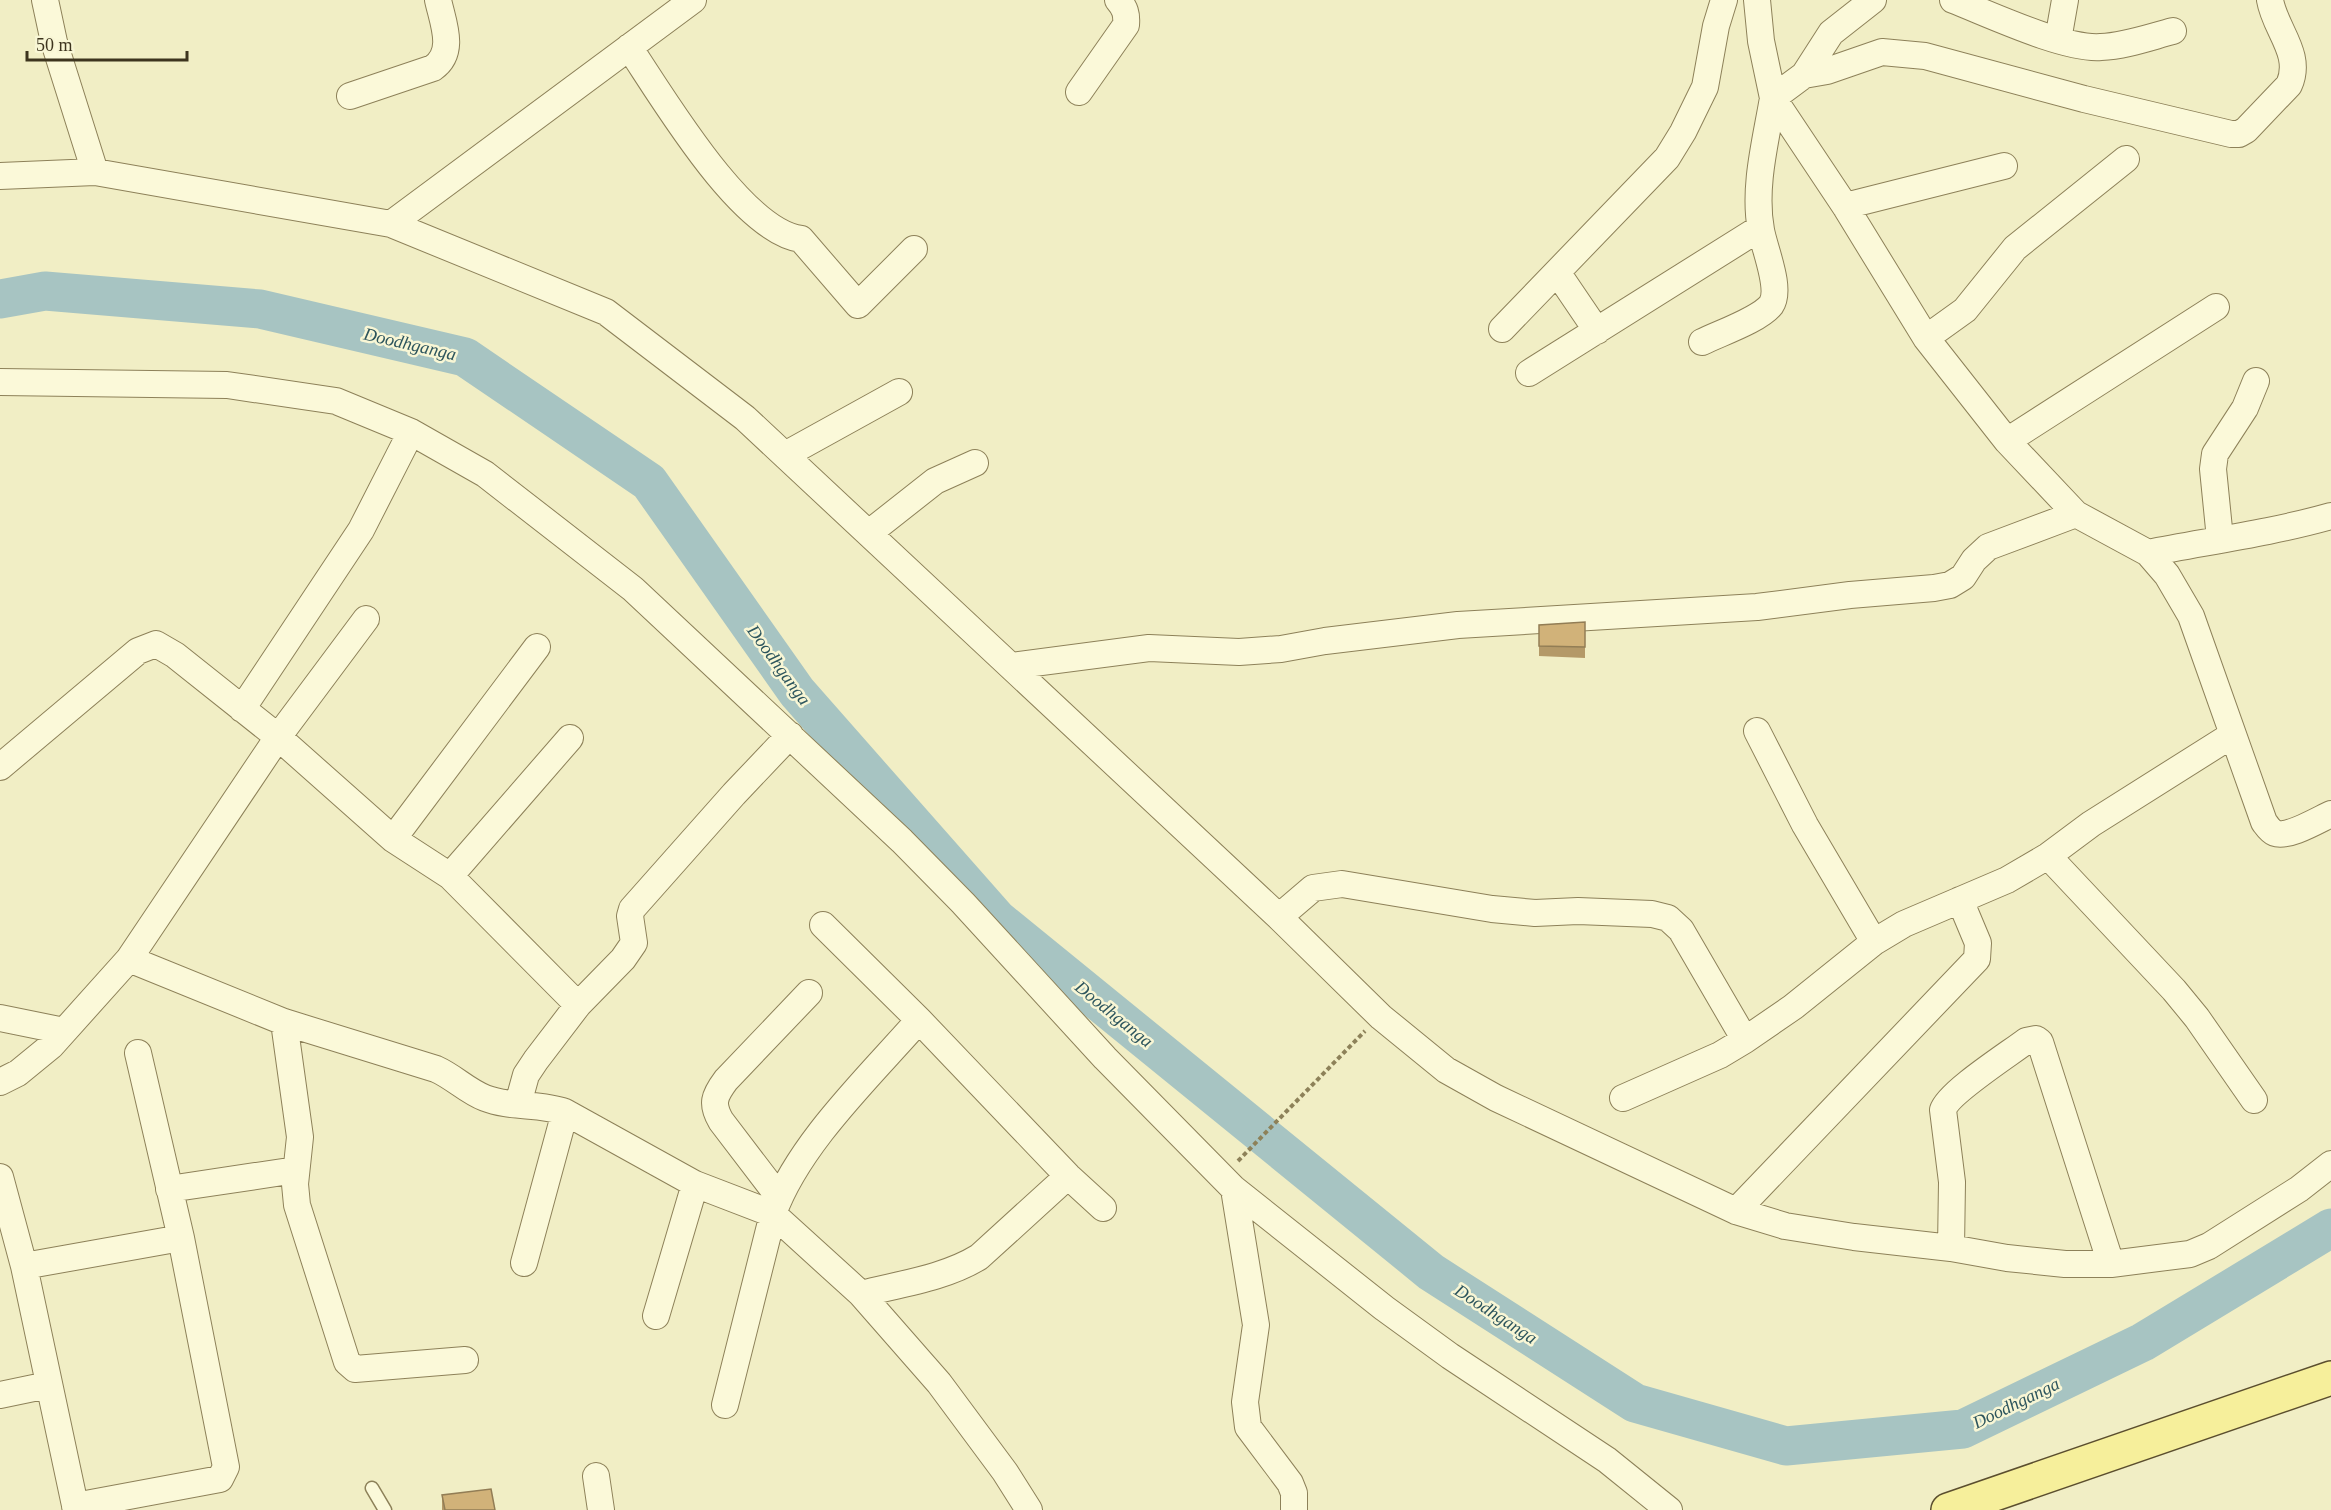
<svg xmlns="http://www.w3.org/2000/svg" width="2331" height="1510" viewBox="0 0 2331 1510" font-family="'Times New Roman',serif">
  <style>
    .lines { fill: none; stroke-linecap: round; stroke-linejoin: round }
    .river { stroke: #a7c4c2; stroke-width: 39 }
    .service-casing { stroke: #8d8159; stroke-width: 15 }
    .minor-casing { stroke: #8d8159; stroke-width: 28 }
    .primary-casing { stroke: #5b4e2e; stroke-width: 36 }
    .path { stroke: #8d8159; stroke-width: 4; stroke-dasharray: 4.5 3; stroke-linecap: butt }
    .service { stroke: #fbf9d9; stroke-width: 12 }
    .minor { stroke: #fbf9d9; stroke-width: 26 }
    .primary { stroke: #f6ef9b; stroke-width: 33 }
    .wall { fill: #b49968 }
    .building { fill: #d1b279; stroke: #927d55; stroke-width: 1.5 }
    .labels { text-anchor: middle; stroke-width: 5; stroke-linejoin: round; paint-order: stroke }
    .water-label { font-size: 18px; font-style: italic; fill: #2d555d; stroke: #f8f6d5 }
  </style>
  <rect width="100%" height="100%" fill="#f1eec5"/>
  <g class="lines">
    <!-- river -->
    <path class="river" d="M0 299 45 291 260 309 465 357 649 482 797 692 997 919 1431 1272 1635 1403 1786 1446 1963 1429 2143 1342 2331 1228"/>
    <!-- service casing -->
    <g class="service-casing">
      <path id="service" d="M372 1488 385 1510"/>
    </g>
    <!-- minor casing -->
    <g class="minor-casing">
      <path id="minor" d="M45 0 54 42 95 172 391 224 693 0
        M1757 0 1761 41 1773 98 1845 206 1926 338 2007 441 2076 514 2148 553 2167 575 2191 616 2264 822C2267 826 2270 831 2275 833 2288 838 2318 820 2331 814
        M1953 0C1989 14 2065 50 2101 47 2125 46 2150 37 2173 31
        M2058 40 2065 0
        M629 47C662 96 741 231 801 239L858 305 914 249
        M1804 75 1831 33 1873 0
        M1079 92 1126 25C1127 14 1125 8 1118 0
        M350 96 433 68C456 52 443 23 438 0
        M0 176 95 172
        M1845 206 2004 166
        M391 224 606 312 745 418 1279 917 1381 1017 1446 1070 1496 1098 1736 1211 1785 1226 1854 1237 1951 1248 2007 1258 2065 1264H2111L2190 1254 2209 1246 2299 1189 2331 1164
        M1557 272 1597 331
        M1502 329 1667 158 1683 132 1705 87 1716 26 1724 0
        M1926 338 1965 310 2015 248 2126 159
        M1702 342C1720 333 1759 320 1771 305 1782 289 1764 248 1761 230 1753 187 1766 140 1773 98L1804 75 1827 71 1882 52 1925 56 2084 99 2231 134H2239L2246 130 2289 85C2303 54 2275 30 2270 0
        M1529 373 1760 228
        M0 382 227 385 336 401 411 432 485 474 633 589 902 841 963 903 1105 1058 1234 1189 1384 1308 1450 1356 1607 1460 1669 1510
        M2007 441 2216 307
        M785 455 899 392
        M869 533 935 481 975 463
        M2220 539 2213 469 2215 454 2245 408 2256 381
        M2148 553C2209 541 2271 533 2331 516
        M1012 666 1149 648 1239 652 1281 649 1325 641 1458 625 1757 607 1850 595 1934 588 1950 585 1963 577 1974 560 1988 547 2076 514
        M242 709 361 530 411 432
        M1757 731 1805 825 1874 942
        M0 767 138 651 156 644 175 655 278 737 393 839 450 876 578 1005
        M393 839 537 647
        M2048 856 2174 990 2197 1018 2254 1100
        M450 876 570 738
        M1279 917 1313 888 1342 884 1492 909 1535 913 1578 911 1652 914 1668 918 1681 930 1745 1040
        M823 925 919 1020 1068 1176 1103 1208
        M129 959 284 1022 436 1069C454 1077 467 1091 485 1098 510 1108 540 1103 565 1112L695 1184 773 1214 861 1294 939 1383 1005 1472 1029 1510
        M0 1018 64 1031
        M284 1022 300 1137 295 1184 297 1205 347 1362 355 1369 465 1360
        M0 1082 18 1073 51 1046 129 959 278 737 366 619
        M1623 1098 1720 1055 1745 1040 1793 1007 1874 942 1904 924 2007 880 2048 856 2091 824 2232 735
        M518 1104 526 1075 536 1060 578 1005 623 959 634 943 630 916 632 909 734 794 790 735
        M0 1177 24 1266 76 1510
        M169 1189 296 1170
        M1234 1189 1256 1325 1245 1402 1248 1427 1290 1483 1294 1493V1510
        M779 1197 721 1121C711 1104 714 1096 726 1080L809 993
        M1736 1211 1977 959 1978 943 1960 900
        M1951 1248 1952 1182 1943 1110C1948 1093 2009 1054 2026 1041L2036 1039 2040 1042 2111 1264
        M524 1263 565 1112
        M24 1266 181 1238
        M861 1294C900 1284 945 1278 979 1257L1068 1176
        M656 1316 695 1184
        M0 1395 48 1385
        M725 1405 773 1214C798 1144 870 1076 919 1020
        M596 1476 601 1510
        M75 1506 220 1479 226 1467 181 1238 138 1053"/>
    </g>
    <!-- primary casing -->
    <g class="primary-casing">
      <path id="primary" d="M1948 1510 2331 1378"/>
    </g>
    <!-- path -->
    <path class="path" d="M1238 1161 1365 1031"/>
    <!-- service -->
    <use href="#service" class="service"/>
    <!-- minor -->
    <use href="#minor" class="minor"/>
    <!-- primary -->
    <use href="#primary" class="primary"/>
  </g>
  <!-- wall -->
  <path class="wall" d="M1585 622V658L1539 656V625Z
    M442 1495 495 1510H442Z"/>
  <!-- building -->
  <path class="building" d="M1585 622V647L1539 646V625Z
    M491 1489 495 1510H445L442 1495Z"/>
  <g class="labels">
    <!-- water labels -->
    <g class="water-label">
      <text transform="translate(410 344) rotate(13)" y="6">Doodhganga</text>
      <text transform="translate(779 665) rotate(54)" y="6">Doodhganga</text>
      <text transform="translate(1114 1014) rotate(39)" y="6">Doodhganga</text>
      <text transform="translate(1496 1314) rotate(33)" y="6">Doodhganga</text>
      <text transform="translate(2016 1403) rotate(-26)" y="6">Doodhganga</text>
    </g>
  </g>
  <!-- scale -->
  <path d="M27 51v9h160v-9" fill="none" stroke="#3d341e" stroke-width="3"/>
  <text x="36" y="51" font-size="18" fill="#3d341e" stroke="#f8f6d5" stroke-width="4.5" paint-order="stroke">50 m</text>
</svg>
